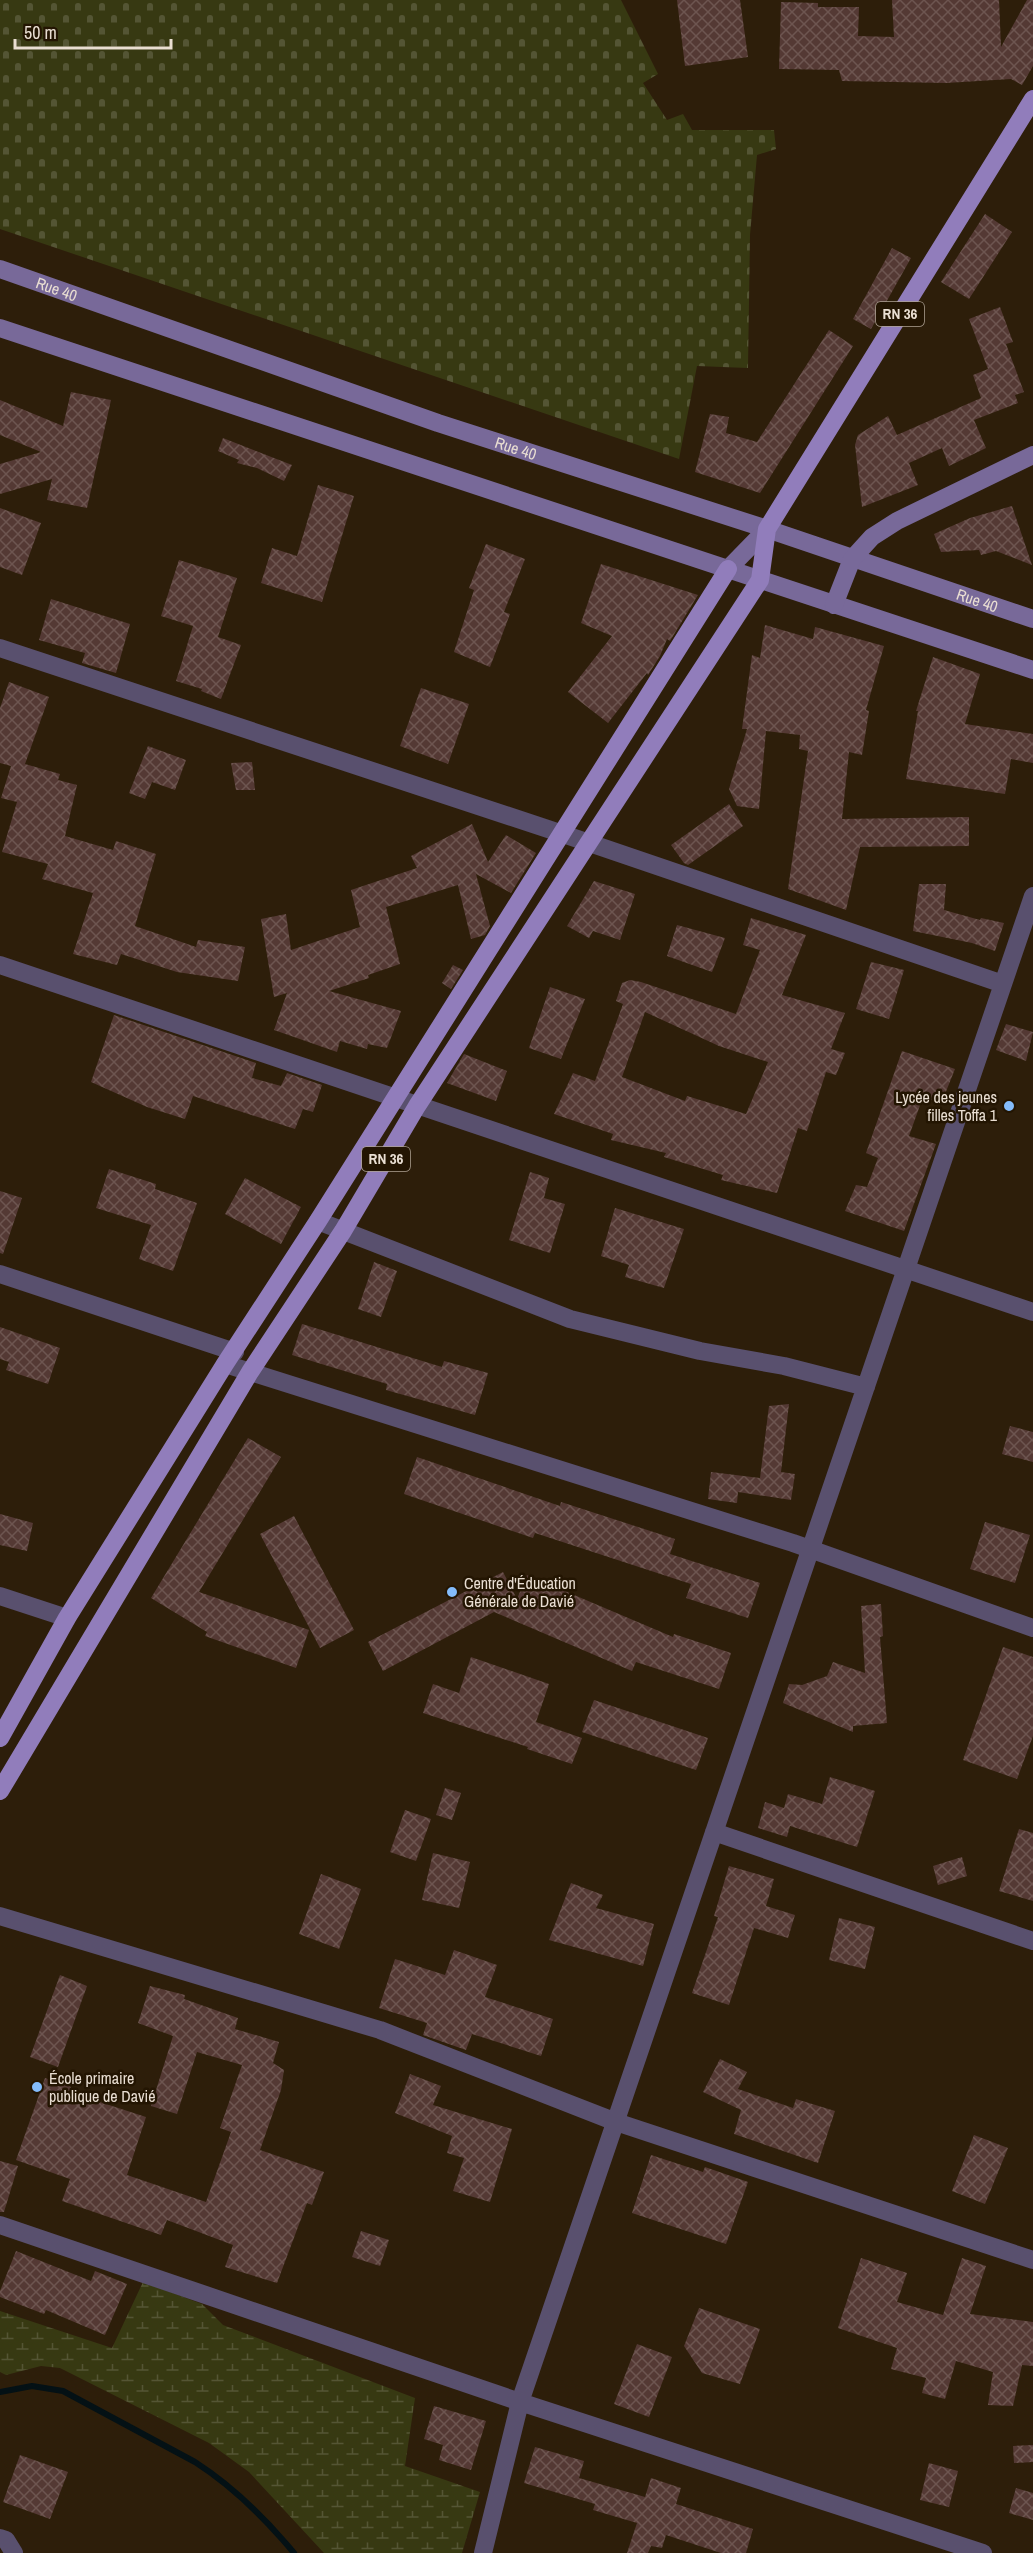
<svg xmlns="http://www.w3.org/2000/svg" width="1033" height="2553" viewBox="0 0 1033 2553" font-family="'Archivo Narrow',sans-serif">
  <style>
    .wetland { fill: url(#wetland-marsh) }
    .cemetery { fill: url(#cemetery-stones) }
    .lines { fill: none; stroke-linecap: round; stroke-linejoin: round }
    .stream { stroke: #041115; stroke-width: 6 }
    .building { fill: url(#building-cross-hatch); fill-rule: evenodd }
    .street { stroke: #59506e; stroke-width: 18 }
    .secondary { stroke: #786999; stroke-width: 18 }
    .primary { stroke: #917dbb; stroke-width: 18 }
    .poi-dot { fill: #84bcfb; stroke: #231502; stroke-width: 2 }
    .labels { text-anchor: middle; stroke-width: 5; stroke-linejoin: round; paint-order: stroke }
    .shield { fill: #231502; stroke: #aea294; stroke-width: 1.5 }
    .shield-label { font-size: 15px; font-weight: bold; fill: #e9ded2 }
    .street-label { font-size: 16px; fill: #e9ded2; stroke: #231502 }
    .poi-label { font-size: 16px; fill: #e9ded2; stroke: #231502; text-anchor: start }
  </style>
  <defs>
    <pattern id="wetland-marsh" width="20" height="14" patternUnits="userSpaceOnUse" patternTransform="scale(1.5)"><rect width="20" height="14" fill="#373912"/><path d="M1 5h8M5 5V1M11 12h8M15 12V8" fill="none" stroke="#545534"/></pattern>
    <pattern id="cemetery-stones" width="16" height="16" patternUnits="userSpaceOnUse" patternTransform="scale(1.5)"><rect width="16" height="16" fill="#373912"/><path d="M2 7V4a2 2 0 0 1 4 0v3zM10 15v-3a2 2 0 0 1 4 0v3z" fill="#545534"/></pattern>
    <pattern id="building-cross-hatch" width="8" height="8" patternUnits="userSpaceOnUse" patternTransform="scale(1.5)"><rect width="8" height="8" fill="#543934"/><path d="M0 0l8 8M0 8l8-8" fill="none" stroke="#6d5550"/></pattern>
  </defs>
  <rect width="100%" height="100%" fill="#2d1e0a"/>
  <!-- wetland -->
  <path class="wetland" d="M143 2282 202 2304 223 2325 415 2398 405 2466 480 2492 462 2553H324L249 2472 209 2443 60 2368 41 2366 6 2375 0 2372V2311L112 2348Z"/>
  <!-- cemetery -->
  <path class="cemetery" d="M0 0H621L658 74 643 83 667 120 683 114 692 130H774L776 149 757 155 750 235 748 368 697 366 679 459 0 229Z"/>
  <g class="lines">
    <!-- stream -->
    <path class="stream" d="M0 2392 32 2386 63 2391 195 2462C234 2487 265 2518 294 2553"/>
  </g>
  <!-- building -->
  <path class="building" d="M677 0H740L748 57 685 66Z
    M892 0H999L1001 47 1027 0H1033V66L1022 85 1011 79 946 83 842 81 839 70 779 69 781 2 818 3V7H859L858 36 894 37Z
    M985 214 1012 232 969 299 941 282Z
    M892 248 911 258 871 329 853 319Z
    M1000 307 1013 342 1006 344 1024 392 1015 395 1018 403 974 420 986 448 949 466 942 448 909 463 918 485 862 507 855 445 858 435 888 416 897 435 981 398 973 375 988 369 969 319Z
    M829 330 853 346 760 493 695 472 710 414 729 417 726 433 757 442Z
    M71 392 111 400 87 508 47 500 52 479 0 494V464L41 452 0 435V400L63 426Z
    M223 438 292 465 284 481 257 468 237 463 239 460 218 451Z
    M318 485 354 496 322 602 261 583 272 548 297 556Z
    M1012 506 1032 565 996 551 981 555 979 550 941 552 934 534 970 518Z
    M0 508 41 523 22 575 0 567Z
    M486 544 525 559 504 612 510 614 490 667 454 652 474 590 469 588Z
    M179 560 237 578 218 637 241 645 221 699 201 691 202 689 176 681 193 626 161 616Z
    M601 564 698 595 670 641 667 639 660 656 648 675 647 673 608 723 568 692 612 636 581 623Z
    M51 599 130 624 116 673 82 663 85 653 39 640Z
    M765 625 813 639 815 627 884 646 866 710 869 711 862 755 849 752 842 819 969 817V846L860 847 846 910 788 889 808 751 799 749 800 735 766 731 759 809 737 806 729 789 747 729H742L752 655 760 658Z
    M933 657 980 674 965 724 1033 734V763L1011 759 1005 794 906 779 918 711H916Z
    M9 682 49 697 25 764 60 774 58 780 77 785 65 836 113 850 116 841 156 854 135 926 196 947 198 940 245 947 238 981 177 972 121 954 117 965 73 954 93 893 42 879 48 864 2 852 17 802 1 798 11 766 0 763V708Z
    M421 688 469 704 448 764 400 746Z
    M148 746 186 760 175 790 152 782 145 799 129 793Z
    M252 762 255 790H236L231 763Z
    M729 804 743 826 688 865 684 863 671 845Z
    M472 824 488 862 506 835 536 853 511 893 476 874 490 926 485 935 471 939 458 885 386 907 400 964 368 975 369 978 329 991 401 1011 387 1048 368 1044 367 1049 340 1041 337 1052 274 1030 287 993 274 997 261 919 286 914 291 950 360 927 351 890 417 868 411 856Z
    M594 881 635 894 620 940 593 931 589 938 567 926Z
    M919 884H946L944 910 980 920 981 918 1004 923 995 951 972 943 913 931Z
    M751 918 806 935 782 995 845 1013 831 1049 845 1053 836 1075 826 1072 807 1131 798 1128 777 1193 721 1180 723 1175 664 1157 666 1153 611 1140 613 1134 554 1114 573 1073 595 1081 623 1004 616 1001 622 983 630 980 641 982 736 1014 760 950 743 945ZM645 1012 719 1046 768 1062 746 1114 687 1096 685 1101 622 1077Z
    M677 925 725 938 712 972 667 956Z
    M871 962 904 970 889 1019 856 1009Z
    M453 965 463 970 451 989 442 983Z
    M550 987 585 999 561 1059 529 1048Z
    M114 1015 256 1063 252 1078 281 1086 287 1073 322 1085 313 1112 303 1109 295 1129 193 1096 185 1119 147 1107 91 1082Z
    M1006 1024 1033 1032 1026 1061 996 1050Z
    M902 1051 955 1069 941 1104 923 1097 909 1136 936 1144 904 1231 845 1211 856 1185 867 1187 878 1158 866 1153Z
    M464 1054 507 1071 496 1101 447 1083Z
    M109 1169 156 1184 155 1189 197 1203 173 1271 139 1259 151 1225 96 1208Z
    M530 1172 549 1178 544 1198 565 1204 550 1253 509 1240Z
    M245 1178 301 1207 281 1244 225 1214Z
    M0 1191 22 1198 3 1254 0 1253Z
    M615 1208 684 1229 664 1288 625 1277 629 1265 601 1256Z
    M374 1262 397 1271 381 1317 358 1309Z
    M302 1324 442 1367 444 1361 488 1373 475 1415 386 1390 387 1384 292 1355Z
    M0 1327 60 1348 48 1384 6 1370 9 1362 0 1359Z
    M789 1404 781 1472 795 1474 791 1500 738 1492 737 1503 708 1499 711 1472 760 1478 769 1406Z
    M1010 1426 1033 1432V1462L1002 1454Z
    M248 1438 281 1457 199 1592 309 1630 296 1668 205 1636 207 1632 151 1598Z
    M417 1457 560 1506 561 1502 675 1539 670 1554 760 1583 748 1618 686 1598 691 1584 535 1533 533 1538 404 1494Z
    M0 1514 33 1523 27 1551 0 1545Z
    M294 1516 354 1630 320 1648 260 1534Z
    M985 1522 1030 1535 1015 1583 970 1569Z
    M503 1572 517 1599 527 1575 673 1637 674 1634 731 1653 719 1689 636 1662 632 1671 494 1612 383 1671 368 1642Z
    M881 1604 883 1636 880 1637 887 1723 853 1726V1732L783 1703 789 1684 802 1685 827 1676 833 1662 865 1673 861 1606Z
    M1003 1647 1033 1657V1736L1017 1779 963 1760Z
    M471 1657 549 1684 536 1722 582 1738 572 1764 527 1749 528 1747 423 1713 433 1684 459 1693Z
    M594 1700 708 1738 696 1770 582 1732Z
    M830 1777 875 1791 857 1847 790 1826 787 1837 758 1828 765 1802 784 1808 788 1794 822 1804Z
    M445 1788 461 1793 452 1820 436 1815Z
    M405 1810 431 1819 416 1861 390 1852Z
    M1019 1829 1033 1833V1901L999 1891Z
    M433 1853 470 1862 459 1908 422 1900Z
    M962 1857 967 1876 938 1885 933 1866Z
    M729 1866 774 1879 766 1906 795 1915 788 1938 754 1928 729 2005 692 1993 718 1917 714 1916Z
    M321 1874 361 1889 339 1949 299 1934Z
    M571 1883 603 1895 596 1908 654 1924 643 1966 549 1940Z
    M839 1918 875 1927 865 1969 829 1960Z
    M454 1950 497 1965 485 1997 553 2019 541 2056 472 2034 466 2050 423 2035 427 2023 379 2008 395 1959 445 1975Z
    M60 1975 87 1986 58 2067 30 2057Z
    M150 1986 185 1995 184 1999 238 2018 235 2029 279 2042 273 2063 284 2070 281 2090 260 2150 324 2172 312 2205 307 2203 277 2283 225 2267 233 2245 167 2220 161 2235 62 2201 70 2179 16 2160 45 2078 71 2087 69 2092 146 2117 127 2175 206 2202 231 2132 220 2128 242 2065 197 2052 177 2114 151 2106 173 2036 138 2023Z
    M720 2059 747 2072 738 2089 793 2108 796 2099 835 2111 818 2163 734 2134 741 2110 703 2092Z
    M410 2074 441 2086 433 2105 512 2129 490 2202 453 2191 464 2158 447 2153 452 2136 395 2113Z
    M974 2135 1008 2148 985 2204 952 2191Z
    M651 2155 703 2172 705 2167 748 2182 726 2244 632 2213Z
    M0 2161 18 2166 4 2212H0Z
    M361 2231 389 2240 380 2266 352 2257Z
    M16 2251 91 2281 95 2271 127 2284 105 2335 46 2310 44 2314 0 2297V2291Z
    M861 2258 907 2273 897 2302 943 2315 962 2258 986 2266 970 2314 1033 2322V2366L1022 2365 1013 2406 988 2405 993 2372 956 2361 945 2399 922 2393 926 2378 891 2369 897 2348 838 2328Z
    M699 2308 760 2329 740 2384 702 2373 684 2346Z
    M637 2344 672 2357 649 2417 614 2404Z
    M434 2406 486 2421 471 2470 439 2460 443 2445 424 2439Z
    M1033 2445V2462L1014 2463 1013 2446Z
    M535 2447 584 2461 579 2478 645 2497 651 2478 681 2488 676 2504 753 2529 746 2553H721L666 2535 662 2548 651 2546 648 2553H627L637 2523 593 2510 595 2504 524 2483Z
    M20 2455 68 2472 50 2519 3 2502Z
    M929 2463 958 2471 949 2507 920 2500Z
    M1016 2488 1033 2493V2520L1009 2513Z"/>
  <g class="lines">
    <!-- street -->
    <path class="street" d="M0 648 563 834 1003 984
      M0 965 1033 1312
      M318 1221 570 1319 700 1351 784 1366 866 1387
      M0 1274 235 1352
      M225 1364 793 1543 1033 1628
      M0 1596 67 1618
      M714 1832 1033 1941
      M0 1916 380 2030 616 2122 1033 2260
      M0 2225 520 2402 983 2553
      M0 2538 6 2540 14 2553
      M483 2553 520 2402 1033 896"/>
    <!-- secondary -->
    <g class="secondary">
      <path id="s1" d="M0 269 438 423 767 529 1033 619"/>
      <path d="M0 328 1033 670"/>
      <path d="M728 569 767 529"/>
      <path d="M834 605 852 559 872 537 897 521 1033 455"/>
    </g>
    <!-- primary -->
    <path class="primary" d="M0 1738 67 1618 225 1364 318 1221 728 569
      M0 1791 250 1372 343 1231 417 1106 760 580 767 529 1033 99"/>
  </g>
  <!-- markers -->
  <g class="poi-dot">
    <circle cx="1009" cy="1106" r="6"/>
    <circle cx="452" cy="1592" r="6"/>
    <circle cx="37" cy="2087" r="6"/>
  </g>
  <g class="labels">
    <!-- shield labels -->
    <g class="shield">
      <rect x="876" y="302" width="48" height="24" rx="4.5"/>
      <rect x="362" y="1147" width="48" height="24" rx="4.5"/>
    </g>
    <g class="shield-label">
      <text x="900" y="319">RN 36</text>
      <text x="386" y="1164">RN 36</text>
    </g>
    <!-- street labels -->
    <g class="street-label">
      <text dy="6" stroke="none"><textPath href="#s1" startOffset="60">Rue 40</textPath></text>
      <text dy="6" stroke="none"><textPath href="#s1" startOffset="546">Rue 40</textPath></text>
      <text dy="6" stroke="none"><textPath href="#s1" startOffset="1032">Rue 40</textPath></text>
    </g>
    <!-- poi labels -->
    <g class="poi-label">
      <text x="997" y="1103" text-anchor="end">Lycée des jeunes<tspan x="997" dy="18">filles Toffa 1</tspan></text>
      <text x="464" y="1589">Centre d'Éducation<tspan x="464" dy="18">Générale de Davié</tspan></text>
      <text x="49" y="2084">École primaire<tspan x="49" dy="18">publique de Davié</tspan></text>
    </g>
  </g>
  <!-- scale -->
  <path d="M15 39v9h156v-9" fill="none" stroke="#e9ded2" stroke-width="3"/>
  <text x="24" y="39" font-size="18" fill="#e9ded2" stroke="#231502" stroke-width="4.5" paint-order="stroke">50 m</text>
</svg>
